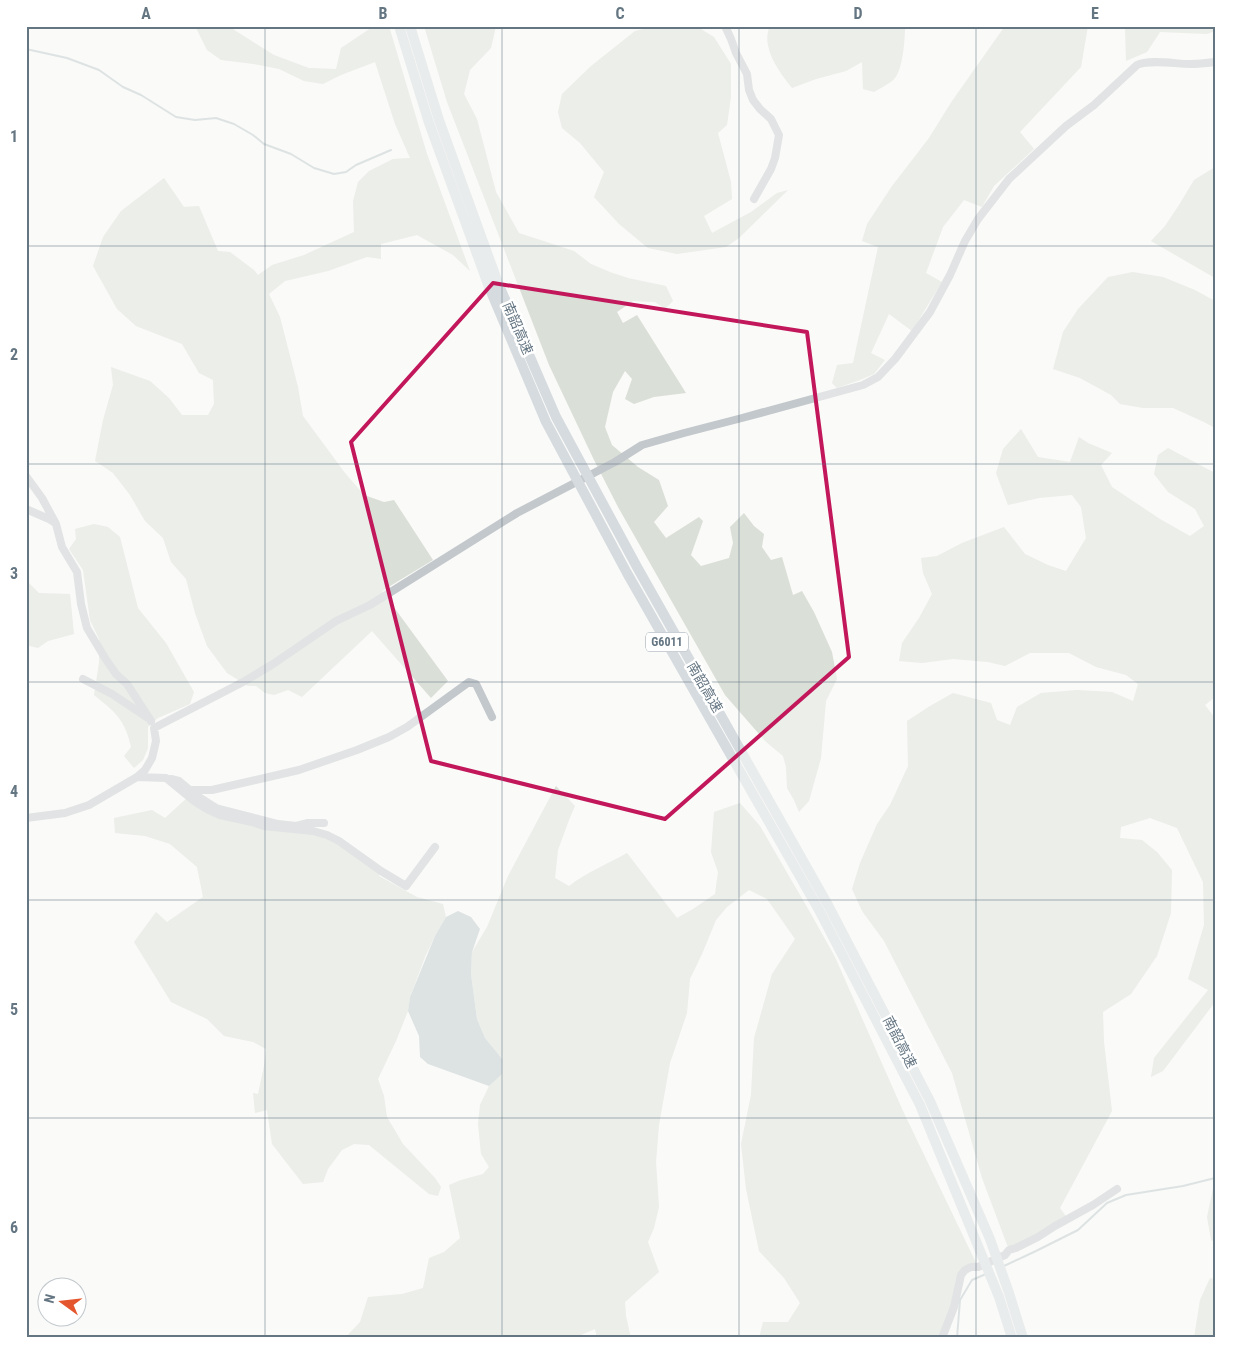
<svg xmlns="http://www.w3.org/2000/svg" width="1241" height="1364" viewBox="0 0 1241 1364" font-family="'Roboto Condensed','Noto Sans SC',sans-serif">
  <style>
    .green { fill: #dadfd7 }
    .water { fill: #bbc7cb }
    .lines { fill: none; stroke-linecap: round; stroke-linejoin: round }
    .stream { stroke: #bbc7cb; stroke-width: 2 }
    .minor { stroke: #c3c8cc; stroke-width: 8 }
    .highway { stroke: #d6dbdf; stroke-width: 10 }
    .marked { fill: none; stroke: #c2185b; stroke-width: 4; stroke-linejoin: round }
    .grid { fill: none; stroke: #657683; stroke-width: 1; stroke-opacity: 0.55 }
    .labels { text-anchor: middle; stroke-width: 5; stroke-linejoin: round; paint-order: stroke }
    .shield { fill: #fff; stroke: #939fa8; stroke-width: 1 }
    .shield-label { font-size: 12px; font-weight: bold; fill: #657683 }
    .street-label { font-size: 14px; fill: #657683; stroke: #fff }
    .neatline { fill: none; stroke: #657683; stroke-width: 2 }
    .grid-label { font-size: 16px; text-anchor: middle; font-weight: bold; fill: #657683 }
  </style>
  <rect width="100%" height="100%" fill="#fafaf8"/>
  <!-- green -->
  <path class="green" d="M195 26H228L274 55 309 68 336 69 341 48 374 26H389L427 154 470 271 453 255 417 235 381 244V259L367 257 328 271 285 281 269 294 280 317 298 387 303 416 345 473 364 495 384 502 394 500 433 560 382 591 448 681 431 698 372 631 302 697 288 690 274 695 265 693 256 686H248L227 673 207 646 195 613 186 579 171 562 163 538 145 521 130 495 113 473 95 461 103 420 113 385 111 367 150 381 169 398 182 415H208L214 404 213 380 199 373 182 344 136 326 117 309 93 266 103 237 121 211 164 178 184 207 199 206 218 251 230 252 254 270 258 275 272 265 304 255 354 232 353 201 358 182 369 171 393 159 410 158 395 124 375 62 341 75 323 84 304 81 279 69 254 64 221 60 207 50Z
    M424 26H496L491 48 470 70 464 94 477 119 496 192 519 233 574 251 591 264 610 272 628 278 666 286 673 301 665 309 655 302 633 301 617 312 623 323 637 315 686 393 654 397 634 404 625 399 632 379 625 371 613 392 605 427 612 445 638 467 659 480 668 506 654 522 666 538 699 517 703 521 691 555 701 566 729 558 733 543 730 527 744 513 754 526 764 534 762 547 771 560 782 557 793 595 802 591 814 612 832 652 837 679 826 701 821 758 809 801 799 812 794 800 787 788 786 767 783 756 765 741 725 695 618 507 594 460 549 365 447 102Z
    M656 26H696L714 37 731 64V97L727 125 718 133 731 182 732 199 704 216 712 233 751 212 777 193 788 190 739 238 726 247 677 254 648 248 619 224 594 197 604 172 580 143 562 128 558 112 562 94 591 66 635 31Z
    M770 26H905C905 39 903 68 895 78 890 84 880 88 874 92L863 89 862 62 846 71 816 79 792 88C780 73 760 47 770 26Z
    M1005 26H1088L1081 67 1020 132 1034 149 994 186 982 207 964 200 943 227 926 273 942 282 912 331 889 314 871 353 885 360 874 374 860 380 837 388 832 383 837 365 853 363 878 247 862 241 867 224 892 186 929 138 952 101Z
    M1125 26H1215V31L1207 34 1160 32 1147 52 1126 61Z
    M1215 167V278L1151 241 1165 226 1179 205 1194 180Z
    M1133 272 1163 277 1195 290 1215 301V428L1204 422 1173 408H1143L1120 404 1111 395 1080 378 1053 369 1063 332 1078 309 1108 277Z
    M1021 429 1038 457 1070 462 1079 437 1088 443 1112 453 1101 465 1112 487 1160 519 1190 536 1204 526 1195 509 1168 492 1154 474 1158 455 1168 448 1215 473V697L1205 705 1215 718V1002L1163 1071 1151 1077 1154 1058 1208 990 1188 979 1204 925 1203 882 1177 828 1150 818 1121 827 1120 838 1142 840 1157 852 1172 870 1171 913 1157 956 1131 994 1103 1012 1104 1042 1112 1111 1060 1208 1068 1219 1009 1250 982 1178 952 1073 884 941 862 911 852 889 860 863 877 824 890 805 908 766 907 721 930 706 953 693 991 703 997 720 1010 725 1017 707 1041 693 1077 690 1112 692 1133 701 1138 684 1126 675 1096 667 1069 653H1030L1005 666 988 662 953 659 922 663 899 661 902 643 919 618 932 594 923 573 921 558 937 556 962 543 1004 527 1025 554 1048 565 1066 571 1086 538 1081 507 1072 495 1039 498 1008 505 996 473 1003 449Z
    M94 524 108 527 120 537 138 608 166 643 194 692 190 704 158 718 148 727V748L143 760 134 768 124 756 131 747C125 719 115 712 94 695L99 663V639L90 620 83 570 69 549 76 539 75 529Z
    M26 580 39 593 70 594 74 634 48 641 38 648 26 645Z
    M556 786 575 806 569 820 558 850 555 878 569 886C587 872 608 864 627 853L677 918 693 909 715 894 718 872 711 852 714 812 740 803 760 826 811 914 835 957 903 1111 978 1267 965 1270 942 1338H759L763 1322H788L800 1303 784 1278 759 1251 746 1189 741 1144 751 1095 754 1038 772 974 795 939 767 899 749 890 727 907 716 920 702 954 690 979 687 1013 670 1063 659 1125 656 1162 659 1207 654 1228 648 1242 659 1272 625 1302 626 1316 631 1338H597L595 1329 574 1338H345L360 1322 368 1297 402 1294 423 1288 429 1258 444 1252 460 1238 449 1185 461 1180 483 1174 489 1167 481 1154 478 1124 480 1105 489 1086 501 1074 503 1060 485 1038 477 1019 471 974 472 952 487 927 508 876Z
    M188 797 327 835 381 871 379 876 417 897 443 904 446 917 435 936 425 957 410 997 408 1011 396 1041 378 1079 384 1096 387 1117 403 1144 435 1178 441 1187 438 1196 429 1194 369 1145 354 1144 342 1150 328 1169 323 1182 303 1184 272 1144 267 1110 255 1113 253 1093 258 1094 264 1066 266 1049 253 1042 224 1036 207 1019 171 1002 134 942 156 912 167 922 203 897 197 867 170 844 145 836 115 833 114 818 152 810 165 818Z
    M1215 1179V1242L1211 1240 1207 1217Z
    M1210 1278 1215 1279V1338H1194L1200 1300Z"/>
  <!-- water -->
  <path class="water" d="M458 911 471 917 480 929 472 952 471 974 477 1019 485 1038 503 1060 502 1074 489 1086 428 1064 420 1057 419 1036 408 1011 410 997 435 936 446 917Z"/>
  <g class="lines">
    <!-- stream -->
    <path class="stream" d="M26 49 67 58 99 70 123 87 141 95 176 117 195 120 216 118 234 124 253 135 264 144 291 154 314 168 334 174 346 172 356 165 391 150
      M1004 1266 1036 1251 1078 1230 1107 1203 1126 1195 1183 1186 1215 1178
      M957 1338 960 1300 972 1280 986 1274"/>
    <!-- minor -->
    <path class="minor" d="M725 26 731 39 736 53 747 74 749 90 753 100 760 109 771 119 779 135 775 158 771 169 754 199
      M26 476 42 498 56 524 62 547 77 572 81 604 87 628 105 658 116 674 127 684 151 721
      M26 509 49 519 55 523
      M83 679 112 694 148 718
      M137 777 166 778 194 801 207 809 220 815 252 822 264 826 313 831 327 835 339 841 381 871 406 886 435 847
      M171 779 179 781 197 796 216 808 278 824 296 826 308 823H324
      M189 790H212L299 770 357 750 389 737 407 727 469 682 476 684 492 717
      M26 818 65 813 89 805 137 777 145 770 152 758 156 741 154 728 245 681 273 664 336 621 370 605 517 513 615 462 642 445 684 433 742 418 863 385 878 377 895 359 930 312 950 275 965 241 978 219 1009 179 1066 126 1094 105 1137 65C1149 59 1176 64 1191 64 1199 64 1207 63 1215 62
      M942 1338 954 1307 961 1275 965 1270 971 1267H978L1005 1255 1009 1250 1016 1248 1038 1237 1055 1226 1093 1205 1117 1189"/>
    <!-- highway -->
    <path class="highway" d="M399 26 429 123 489 287 546 422 627 573 819 910 920 1105 999 1297 1012 1338
      M410 26 439 120 498 283 556 417 637 567 828 905 930 1101 990 1239 1009 1293 1023 1338"/>
  </g>
  <!-- marked area -->
  <path d="M0 0H1241V1364H0ZM493 283 807 332 849 657 665 819 431 761 351 442Z" fill="#fafaf8" fill-opacity=".55" fill-rule="evenodd"/>
  <path class="marked" d="M493 283 807 332 849 657 665 819 431 761 351 442Z"/>
  <!-- grid -->
  <path class="grid" d="M265 26V1338M502 26V1338M739 26V1338M976 26V1338M26 246H1215M26 464H1215M26 682H1215M26 900H1215M26 1118H1215"/>
  <g class="labels">
    <!-- shield labels -->
    <rect class="shield" x="646" y="632.5" width="42" height="19" rx="4"/>
    <g class="shield-label">
      <text x="667" y="646">G6011</text>
    </g>
    <!-- street labels -->
    <g class="street-label">
      <text transform="translate(518 328) rotate(67)" y="5">南韶高速</text>
      <text transform="translate(705 687) rotate(60)" y="5">南韶高速</text>
      <text transform="translate(900 1042) rotate(63)" y="5">南韶高速</text>
    </g>
  </g>
  <!-- border -->
  <rect width="1241" height="1364" fill="none" stroke="#ffffff" stroke-width="55"/>
  <!-- north arrow -->
  <g transform="translate(62 1302) rotate(285)"><circle r="24" fill="#ffffff" stroke="#c1c8cd"/>
  <path d="M0-4L9 19L0 12L-9 19Z" fill="#e4572e"/>
  <text y="-8" font-size="14" font-weight="bold" text-anchor="middle" fill="#657683">N</text>
  </g>
  <rect x="28" y="28" width="1186" height="1308" class="neatline"/>
  <g class="grid-label">
    <text x="146" y="19">A</text>
    <text x="383" y="19">B</text>
    <text x="620" y="19">C</text>
    <text x="858" y="19">D</text>
    <text x="1095" y="19">E</text>
    <text x="14" y="142">1</text>
    <text x="14" y="360">2</text>
    <text x="14" y="579">3</text>
    <text x="14" y="797">4</text>
    <text x="14" y="1015">5</text>
    <text x="14" y="1233">6</text>
  </g>
</svg>
